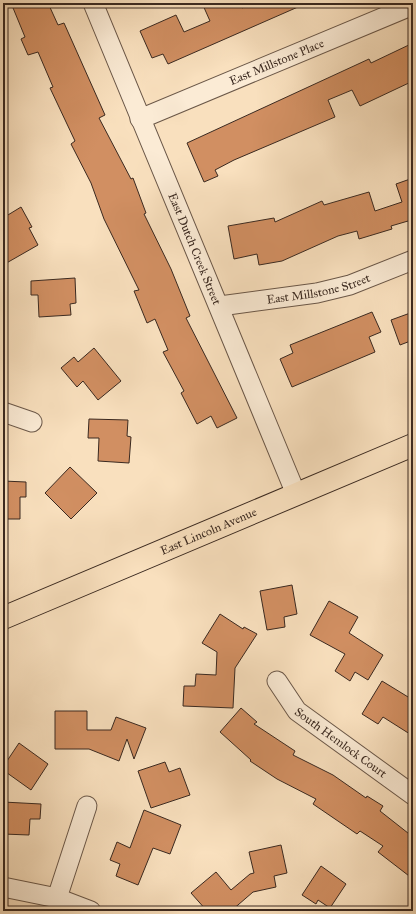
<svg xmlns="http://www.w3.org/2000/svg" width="416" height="914" viewBox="0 0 416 914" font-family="'IM FELL Great Primer',serif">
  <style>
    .building { fill: #d18f62; stroke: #3a2920 }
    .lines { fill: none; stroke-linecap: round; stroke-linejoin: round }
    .minor-casing { stroke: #6a5748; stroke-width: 21 }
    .major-casing { stroke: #3a2920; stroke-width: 24 }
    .minor { stroke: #fbebd5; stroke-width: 19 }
    .major { stroke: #f9e0be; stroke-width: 22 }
    .labels { text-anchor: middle; stroke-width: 3; stroke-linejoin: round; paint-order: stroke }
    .street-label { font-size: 12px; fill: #3a2920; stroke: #fbebd5 }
  </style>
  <rect width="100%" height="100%" fill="#f9e0be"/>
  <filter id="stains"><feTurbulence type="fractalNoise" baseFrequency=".005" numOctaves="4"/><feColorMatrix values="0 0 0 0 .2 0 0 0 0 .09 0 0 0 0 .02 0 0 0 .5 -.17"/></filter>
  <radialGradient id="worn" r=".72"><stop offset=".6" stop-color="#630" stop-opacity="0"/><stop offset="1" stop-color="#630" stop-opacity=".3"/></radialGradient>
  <!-- building -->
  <path class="building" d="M11 3H48L58 25 64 23 105 115 99 118 131 179 133 178 146 213 144 214 171 269 190 316 186 318 237 418 217 428 211 416 197 424 181 393 184 391 163 352 168 350 155 319 147 323 134 291 139 290 104 219 91 183 71 144 75 141 50 88 53 87 38 52 28 55 21 39 25 37Z
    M202 3H240L242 8 253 3H307L168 64 163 54 152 58 140 31 176 15 184 32 210 21Z
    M413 43V81L360 106 352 90 328 100 335 117 234 160 215 170 218 176 204 182 187 143 369 59 371 63Z
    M413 178V228H411L408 221 391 226 392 229 359 239 357 231 338 236 282 261 259 265 257 254 234 259 228 226 274 218 275 222 322 201 324 205 369 192 375 211 402 202 396 184Z
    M21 207 32 227 29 228 38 245 3 265V218Z
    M75 278 76 303 70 304 71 315 39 317 38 295H31V281Z
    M372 312 381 332 369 337 375 352 292 387 280 359 293 353 290 345Z
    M413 312V340L400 345 391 320Z
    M94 348 121 381 98 400 83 381 77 387 61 368 74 357 78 362Z
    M89 419 128 420 127 436 131 437 129 463 98 461 99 438H88Z
    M70 467 97 493 71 519 45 493Z
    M3 481 26 482V497H20V519H3Z
    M292 585 297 614 284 617 285 627 267 630 260 591Z
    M329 601 358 617 349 633 383 655 368 680 355 672 350 681 335 671 345 654 310 635Z
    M220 614 243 629 244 627 257 634 235 668 233 708 183 706 184 686H195L196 674 216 675 217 652 202 643Z
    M382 681 413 700V736L383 717 378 724 362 714Z
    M241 708 257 722 254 724 295 751 293 755 333 775 366 798 367 796 383 806 380 811 413 837V879L378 852 383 846 360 831 357 834 313 804 316 799 277 779 250 761 251 760 220 732Z
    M55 711H87V730H111L116 717 146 728 134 759 127 739 119 761 89 749H55Z
    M19 743 48 764 31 790 3 770V767Z
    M165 762 169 772 180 768 190 795 151 808 138 771Z
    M3 802 41 804 40 819H30L29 835 3 834Z
    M144 810 181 825 170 854 153 848 138 885 116 876 120 864 110 860 117 842 130 848Z
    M281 845 287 873 274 876 276 887 253 892 231 911H207L191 893 216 872 231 890 250 874 254 873 249 852Z
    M321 866 346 884 330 908 318 900 316 904 302 895Z"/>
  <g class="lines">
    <!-- minor casing -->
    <g class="minor-casing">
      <g id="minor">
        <path id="s1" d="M93 3 296 494"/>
        <path id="s2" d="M140 119 413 5"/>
        <path id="s3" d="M220 306 317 293 350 285 413 260"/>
        <path d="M3 412 32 422"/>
        <path id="s4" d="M277 681 297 711 413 795"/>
        <path d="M3 887 57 898 91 911"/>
        <path d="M57 898 87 806"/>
      </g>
    </g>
    <!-- major casing -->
    <g class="major-casing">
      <g id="major">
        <path id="s5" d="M3 618 413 445"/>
      </g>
    </g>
    <!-- minor -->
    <use href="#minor" class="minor"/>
    <!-- major -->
    <use href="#major" class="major"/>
  </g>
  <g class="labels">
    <!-- street labels -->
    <g class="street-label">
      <text dy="4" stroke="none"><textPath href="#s2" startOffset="148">East Millstone Place</textPath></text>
      <text dy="4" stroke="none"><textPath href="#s1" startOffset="266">East Dutch Creek Street</textPath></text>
      <text dy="4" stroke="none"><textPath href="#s3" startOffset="100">East Millstone Street</textPath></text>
      <text dy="4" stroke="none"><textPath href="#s5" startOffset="223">East Lincoln Avenue</textPath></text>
      <text dy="4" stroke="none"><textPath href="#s4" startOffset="90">South Hemlock Court</textPath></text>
    </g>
  </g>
  <!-- margin -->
  <rect width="416" height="914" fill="none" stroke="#f9e0be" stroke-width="16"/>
  <rect x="4" y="4" width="408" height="906" fill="none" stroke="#3a2920" stroke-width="2"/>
  <rect x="8" y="8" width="400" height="898" fill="none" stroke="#3a2920"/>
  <rect width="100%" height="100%" filter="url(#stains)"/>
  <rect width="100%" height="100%" fill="url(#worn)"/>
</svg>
